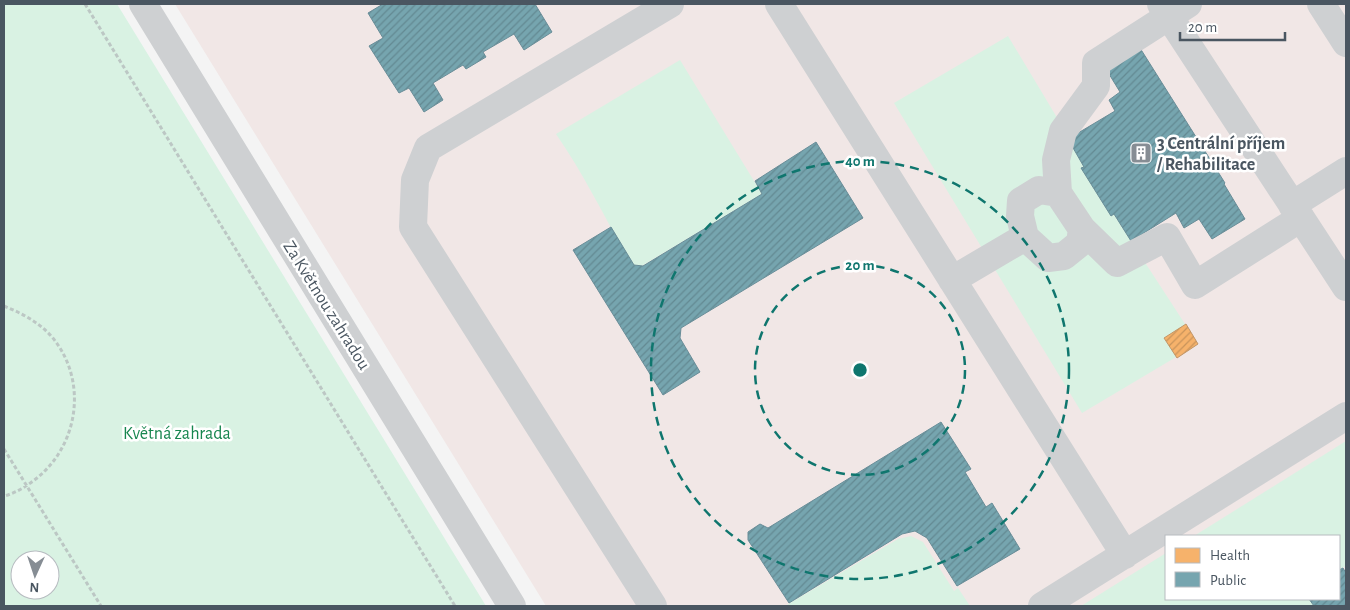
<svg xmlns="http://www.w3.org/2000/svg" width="1350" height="610" viewBox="0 0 1350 610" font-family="'Alegreya Sans',sans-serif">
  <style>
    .medical { fill: #f1e7e6; fill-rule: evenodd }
    .green { fill: #d9f2e3; fill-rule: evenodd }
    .health { fill: url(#health-hatch); stroke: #c29668 }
    .public { fill: url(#public-hatch); stroke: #698d98 }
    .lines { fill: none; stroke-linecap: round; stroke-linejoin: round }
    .path { stroke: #bcc7c4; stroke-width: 3; stroke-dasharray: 4 2.5; stroke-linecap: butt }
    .street { stroke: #ced0d2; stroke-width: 28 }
    .ring { fill: none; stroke: #0f766e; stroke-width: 2.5; stroke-dasharray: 9 6 }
    .labels { text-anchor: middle; stroke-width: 5; stroke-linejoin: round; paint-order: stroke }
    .poi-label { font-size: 18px; font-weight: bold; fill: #4a5661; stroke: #fff; text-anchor: start }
    .street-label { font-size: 18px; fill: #4a5661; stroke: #fff }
    .park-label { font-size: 18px; fill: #17864f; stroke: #fff }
    .centre { fill: #0f766e; stroke: #fff; stroke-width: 2.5 }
    .ring-label { font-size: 15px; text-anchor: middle; font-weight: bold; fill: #0f766e; stroke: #fff; stroke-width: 5; stroke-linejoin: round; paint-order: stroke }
  </style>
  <defs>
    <pattern id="health-hatch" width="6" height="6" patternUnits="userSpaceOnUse" patternTransform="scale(1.25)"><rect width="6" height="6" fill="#f6b26b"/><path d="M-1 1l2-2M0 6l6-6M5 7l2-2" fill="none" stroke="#c9945b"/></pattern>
    <pattern id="public-hatch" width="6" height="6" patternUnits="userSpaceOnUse" patternTransform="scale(1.25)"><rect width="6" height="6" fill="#76a5af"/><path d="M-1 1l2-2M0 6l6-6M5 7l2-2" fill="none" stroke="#638992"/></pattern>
  </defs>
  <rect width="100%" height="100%" fill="#f4f4f4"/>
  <!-- medical -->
  <path class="medical" d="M175 4H1346V606H546ZM1166 536H1339V599H1166Z"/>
  <!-- green -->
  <path class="green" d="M4 4H117L486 606H4ZM20 560H50V590H20Z
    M1008 36 1131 241 1198 344 1082 413 894 103Z
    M680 60 762 194 635 270C608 225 586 177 556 134Z
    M1346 441V566L1339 570V536H1194Z
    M911 536 923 542 954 591 958 588 970 606H785L898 539Z
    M1166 553V599H1309L1314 606H1081Z"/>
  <!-- health -->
  <path class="health" d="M1186 324 1198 344 1177 358 1164 338Z"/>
  <!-- public -->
  <path class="public" d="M383 4 385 5 387 4H535L552 32 524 50 514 34 483 52 486 57 466 69 463 65 433 83 443 100 424 112 409 88 399 93 369 46 383 38 368 13Z
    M1140 48 1225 183 1224 184 1245 219 1212 239 1199 219 1184 228 1176 213 1131 241 1114 214 1111 216 1081 168 1084 167 1068 139 1115 111 1109 100 1120 92 1106 69Z
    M816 142 863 218 681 328 680 338 700 372 663 395 573 250 611 227 634 265 643 266 762 194 755 181Z
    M941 422 971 469 965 472 986 507 992 503 1020 549 957 586 927 538 915 531 902 534 789 603 748 540V532L760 524 768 528Z
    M1343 568 1346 573V606H1314L1309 599H1339V570Z"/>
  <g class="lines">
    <!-- path -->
    <path class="path" d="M85 4 455 606
      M4 306C21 313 39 322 52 337 88 380 79 444 37 478 27 486 16 493 4 496
      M4 449 101 606"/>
    <!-- street -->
    <path class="street" d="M143 4 512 606
      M779 4 1125 555
      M1161 4 1346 287
      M1321 4 1346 43
      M1058 193 1056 160 1063 131 1096 86V63L1188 4
      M1292 205 1346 171
      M1082 229 1117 263 1167 237 1195 285 1301 218
      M952 280 1025 237 1048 258 1064 256 1080 243 1082 229 1058 193 1039 190 1021 201 1020 216 1025 237
      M653 606 413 227 415 180 428 148 670 4
      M1042 606 1346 416"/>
  </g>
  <!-- distance rings -->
  <g class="ring">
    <circle cx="860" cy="370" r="105"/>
    <circle cx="860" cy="370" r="209"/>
  </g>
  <!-- icons -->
  <defs>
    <g id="building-square" transform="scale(1.125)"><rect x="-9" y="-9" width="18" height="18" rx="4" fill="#868d94" stroke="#fff"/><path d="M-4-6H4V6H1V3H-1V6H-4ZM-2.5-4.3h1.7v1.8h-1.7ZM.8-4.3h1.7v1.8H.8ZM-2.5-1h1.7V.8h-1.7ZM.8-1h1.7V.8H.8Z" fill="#fff"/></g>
  </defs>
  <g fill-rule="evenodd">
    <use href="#building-square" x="1141" y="153"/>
  </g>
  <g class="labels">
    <!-- poi labels -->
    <g class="poi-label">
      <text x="1157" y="149">3 Centrální příjem<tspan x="1157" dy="21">/ Rehabilitace</tspan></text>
    </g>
    <!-- street labels -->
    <g class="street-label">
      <text transform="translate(327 305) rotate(58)" y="6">Za Květnou zahradou</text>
    </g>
    <!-- park labels -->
    <g class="park-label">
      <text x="177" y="439">Květná zahrada</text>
    </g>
  </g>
  <circle cx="860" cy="370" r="8" class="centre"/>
  <g class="ring-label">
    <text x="860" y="166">40 m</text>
    <text x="860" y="270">20 m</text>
  </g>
  <!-- border -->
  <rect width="1350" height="610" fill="none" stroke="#4a5661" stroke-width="10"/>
  <!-- legend -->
  <rect x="1165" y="535" width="175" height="65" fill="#ffffff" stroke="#b7bbc0"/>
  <rect x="1175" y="548" width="25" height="15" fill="#f6b26b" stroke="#b7bbc0"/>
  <text x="1210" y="560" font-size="15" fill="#4a5661">Health</text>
  <rect x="1175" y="572" width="25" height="15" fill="#76a5af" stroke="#b7bbc0"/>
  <text x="1210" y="585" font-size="15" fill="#4a5661">Public</text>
  <!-- north arrow -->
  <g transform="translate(35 575) rotate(183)"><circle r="24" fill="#ffffff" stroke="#b7bbc0"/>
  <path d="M0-4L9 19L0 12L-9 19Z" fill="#868d94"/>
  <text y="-8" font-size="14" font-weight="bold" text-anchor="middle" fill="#4a5661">N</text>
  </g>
  <!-- scale -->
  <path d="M1180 32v8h105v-8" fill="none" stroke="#4a5661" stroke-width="2.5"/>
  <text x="1188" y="32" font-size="15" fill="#4a5661" stroke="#ffffff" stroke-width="4" paint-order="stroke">20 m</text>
</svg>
